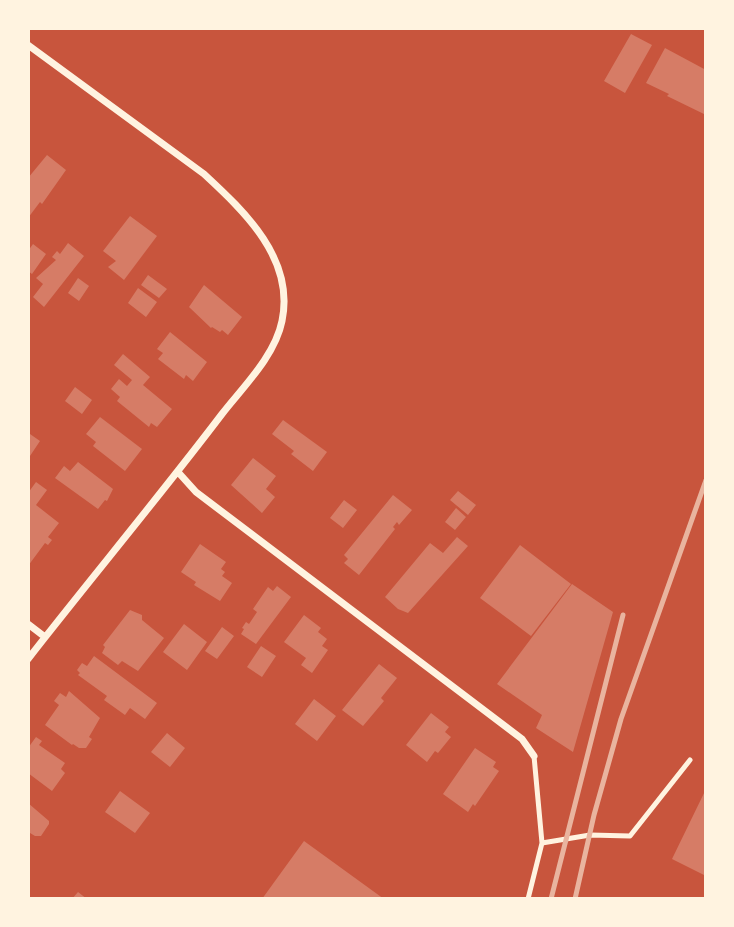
<svg xmlns="http://www.w3.org/2000/svg" width="734" height="927" viewBox="0 0 734 927" font-family="Poppins,sans-serif">
  <style>
    .building { fill: #d67c66 }
    .lines { fill: none; stroke-linecap: round; stroke-linejoin: round }
    .service { stroke: #fff3e0; stroke-width: 5 }
    .minor { stroke: #fff3e0; stroke-width: 7 }
    .rail { stroke: #e9b49f; stroke-width: 5 }
  </style>
  <rect width="100%" height="100%" fill="#c8553d"/>
  <!-- building -->
  <path class="building" d="M631 34 652 45 625 93 604 81Z
    M665 48 706 70V115L667 96 669 94 646 83Z
    M47 155 66 170 42 204 40 202 28 218V178Z
    M130 216 157 236 124 280 108 267 116 261 103 251Z
    M68 243 84 256 44 307 33 297 43 284 36 278 56 260 52 257 57 251 60 254Z
    M33 244 46 254 32 274 28 271V251Z
    M148 275 167 289 159 298 141 285Z
    M78 278 89 286 79 301 68 293Z
    M204 285 242 317 228 335 222 330 220 332 212 327 211 328 189 307Z
    M138 288 157 302 146 317 128 303Z
    M170 332 207 362 193 381 186 375 184 379 158 359 163 353 157 349Z
    M123 354 150 377 143 385 172 409 157 427 151 423 149 427 117 401 120 397 111 389 119 379 127 386 132 380 114 365Z
    M75 387 92 400 82 414 65 401Z
    M100 417 142 449 125 471 93 446 96 442 86 434Z
    M283 420 327 452 313 471 291 454 294 451 272 434Z
    M30 434 40 441 28 459V437Z
    M253 458 276 476 266 489 275 497 262 513 231 485Z
    M78 462 113 489 107 501 105 500 98 509 55 478 64 466 70 471Z
    M36 482 47 490 36 505 59 523 48 537 52 540 48 545 45 543 28 566V493Z
    M458 491 476 505 468 515 450 500Z
    M393 495 412 510 399 525 397 522 393 527 395 529 359 575 344 563 348 559 344 555Z
    M344 500 357 510 343 528 330 518Z
    M456 508 466 517 455 530 445 522Z
    M457 537 468 546 408 613 398 609 385 597 430 543 443 553Z
    M200 544 226 562 221 569 225 572 222 576 232 583 220 601 194 585 196 582 181 572Z
    M520 545 571 584 531 636 480 598Z
    M572 584 613 612 573 752 536 728 542 715 497 684Z
    M277 586 291 597 256 644 241 634 244 629 242 628 246 622 249 624 257 612 253 609 268 587 273 591Z
    M130 610 142 615V620L164 638 138 671 122 661 118 665 102 653 105 647 103 645Z
    M304 615 321 628 318 632 327 639 322 646 328 650 312 673 301 665 306 658 284 642Z
    M184 624 207 642 187 670 163 652Z
    M222 627 234 636 217 659 205 651Z
    M261 646 276 656 262 677 247 667Z
    M94 656 157 703 145 719 130 708 125 715 104 700 107 696 78 675 80 673 77 670 82 663 87 666Z
    M379 664 397 678 381 698 384 701 363 726 342 710Z
    M69 691 100 718 89 737 92 739 86 748H79L73 744 72 745 45 725 59 705 54 701 60 693 66 697Z
    M314 699 336 716 317 741 295 724Z
    M431 713 449 727 445 732 451 737 438 753 435 751 427 762 406 745Z
    M167 733 185 748 170 767 151 752Z
    M36 737 42 741 39 745 65 763 61 769 65 773 52 791 28 773V748Z
    M475 748 496 762 493 767 499 771 475 806 473 804 468 812 443 794Z
    M706 789V876L672 859Z
    M120 791 150 813 135 833 105 812Z
    M28 803 49 821V824L41 836H35L30 833 28 835Z
    M304 841 384 899H262Z
    M78 892 87 899H72Z"/>
  <g class="lines">
    <!-- service -->
    <path class="service" d="M542 843 590 835 630 836 690 760
      M528 899 542 843 534 756"/>
    <!-- minor -->
    <path class="minor" d="M28 45 204 174C245 212 295 259 282 321 275 356 243 387 222 414 159 497 92 577 28 659
      M178 472 196 492 522 739 534 756
      M28 624 45 637"/>
    <!-- rail -->
    <path class="rail" d="M551 899 623 615
      M575 899 594 815 621 719 706 480"/>
  </g>
  <!-- border -->
  <rect width="734" height="927" fill="none" stroke="#fff3e0" stroke-width="60"/>
</svg>
